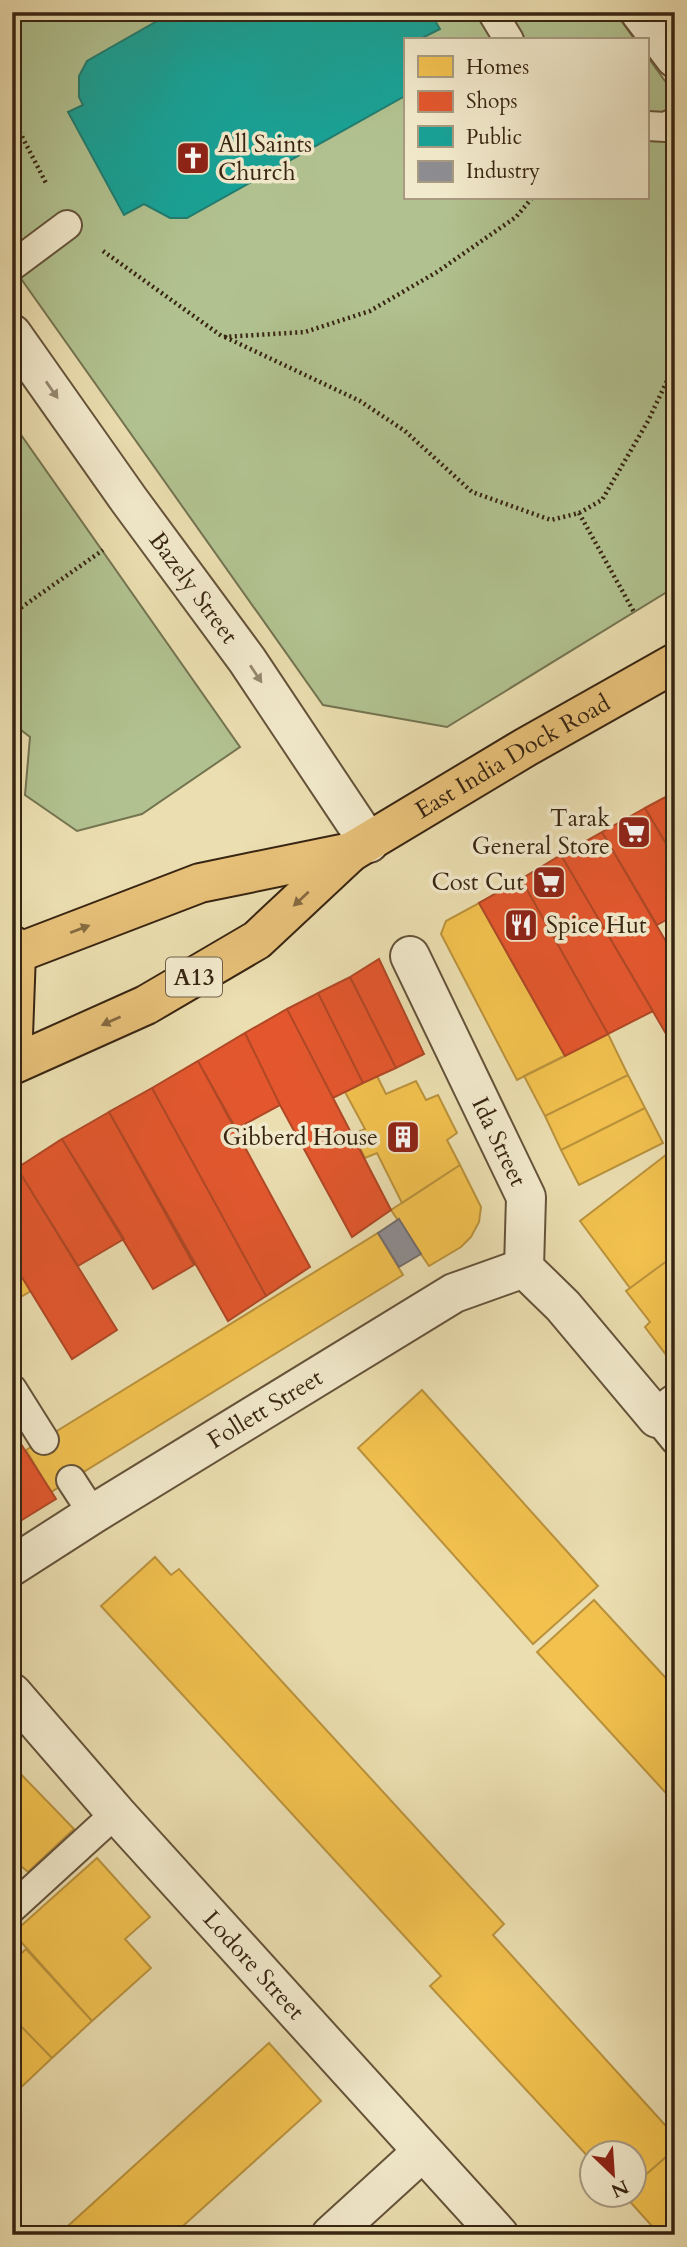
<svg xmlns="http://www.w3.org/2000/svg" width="687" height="2247" viewBox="0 0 687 2247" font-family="Cardo,serif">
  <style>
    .green { fill: #b1c290; stroke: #747451; stroke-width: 2 }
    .homes { fill: #f2c14e; stroke: #ba923c; stroke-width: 2 }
    .shops { fill: #e4572e; stroke: #b04826; stroke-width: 2 }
    .public { fill: #17a398; stroke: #217d70; stroke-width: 2 }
    .industry { fill: #8d8d92; stroke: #746e6c; stroke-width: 2 }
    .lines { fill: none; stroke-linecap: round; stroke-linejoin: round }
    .lane-casing { stroke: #65533a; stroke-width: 32 }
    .street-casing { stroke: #65533a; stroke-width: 42 }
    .primary-casing { stroke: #382512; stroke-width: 42 }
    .highway-casing { stroke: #382512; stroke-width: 42 }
    .path { stroke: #382512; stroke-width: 4.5; stroke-dasharray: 2 3.5; stroke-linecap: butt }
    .lane { stroke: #f2eacc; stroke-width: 28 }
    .street { stroke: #f2eacc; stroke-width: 38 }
    .primary { stroke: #e6bf78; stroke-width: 38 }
    .highway { stroke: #e6bf78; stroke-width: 38 }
    .oneway { fill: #95886f }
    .oneway2 { fill: #866a40 }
    .labels { text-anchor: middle; stroke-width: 7; stroke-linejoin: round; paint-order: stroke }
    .shield { fill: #f2eacc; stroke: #70604a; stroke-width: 2 }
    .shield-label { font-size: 23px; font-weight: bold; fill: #382512 }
    .poi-label { font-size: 24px; fill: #382512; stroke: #f2eacc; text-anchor: end }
    .street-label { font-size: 24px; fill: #382512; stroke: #f2eacc }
  </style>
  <rect width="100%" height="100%" fill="#ebdeb0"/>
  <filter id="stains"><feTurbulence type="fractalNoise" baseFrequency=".00286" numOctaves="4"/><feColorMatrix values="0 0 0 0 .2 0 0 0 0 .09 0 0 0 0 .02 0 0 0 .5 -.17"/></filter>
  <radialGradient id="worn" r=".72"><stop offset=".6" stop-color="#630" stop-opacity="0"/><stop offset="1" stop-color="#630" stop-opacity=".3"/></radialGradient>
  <!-- green -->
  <path class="green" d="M12 12H615L635 40H405V198H647V56L675 95V587L447 727 323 705 12 266Z
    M12 422 240 747 142 814 77 831 25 795 30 737 12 723Z"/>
  <!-- homes -->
  <path class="homes" d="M479 903 565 1056 517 1080 441 934 446 921Z
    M608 1034 628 1075 545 1116 524 1076Z
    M628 1075 645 1108 561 1150 545 1116Z
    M377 1076 386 1094 416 1081 426 1100 438 1095 457 1133 447 1140 460 1165 402 1203 377 1153 365 1158 353 1134 365 1129 345 1092Z
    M645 1108 663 1143 579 1185 561 1150Z
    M675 1148V1255L630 1288 580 1221Z
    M460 1165 481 1207 479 1222 471 1237 461 1247 429 1266 391 1210Z
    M378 1233 403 1275 51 1492 26 1450Z
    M675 1255V1362L673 1364 645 1327 650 1322 626 1291Z
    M12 1262 31 1291 12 1302Z
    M422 1390 598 1586 533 1644 358 1448Z
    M155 1557 171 1575 179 1569 504 1924 493 1935 675 2136V2149L634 2185V2152H592V2161L430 1986 441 1976 101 1606Z
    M594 1600 675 1688V1803L537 1652Z
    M12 1765 74 1829 28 1872 15 1861 12 1864Z
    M97 1858 150 1917 125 1939 151 1968 92 2021 13 1933Z
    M26 1949 92 2021 52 2058 12 2017V1962Z
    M12 2017 52 2058 12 2096Z
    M269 2043 321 2101 173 2235H58Z
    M675 2149V2235H660L624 2195 634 2194V2185Z"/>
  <!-- shops -->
  <path class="shops" d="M675 792V859L645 808Z
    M645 808 675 859V915L657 925 602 832Z
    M602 832 675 957V1049L561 855Z
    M561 855 653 1011 608 1034 521 879Z
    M521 879 608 1034 565 1056 479 903Z
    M379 959 424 1054 396 1068 350 977Z
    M350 977 396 1068 363 1083 318 993Z
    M318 993 363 1083 333 1098 287 1009Z
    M287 1009 391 1210 352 1237 280 1105 245 1033Z
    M245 1033 280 1105 236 1129 198 1061Z
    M198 1061 310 1267 266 1296 152 1088Z
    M152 1088 266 1296 228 1321 109 1112Z
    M109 1112 194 1265 153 1289 62 1139Z
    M62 1139 124 1239 78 1266 17 1168Z
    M17 1168 117 1330 72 1359 12 1261V1171Z
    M12 1430 56 1499 12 1526Z"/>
  <!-- public -->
  <path class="public" d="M173 12H430L440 29 418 40H405V96L187 218H170L144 204 124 215 68 112 83 105 79 97V76L87 61Z"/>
  <!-- industry -->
  <path class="industry" d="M399 1219 421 1254 399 1267 378 1233Z"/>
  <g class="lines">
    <!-- lane casing -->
    <g class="lane-casing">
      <path id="lane" d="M492 12 509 40
        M647 126 666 127 675 122
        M12 266 67 225
        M12 1389 44 1440
        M657 1418 675 1440
        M71 1480 93 1514
        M12 1908 116 1813"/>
    </g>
    <!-- street casing -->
    <g class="street-casing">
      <g id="street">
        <path d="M640 12 675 58"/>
        <path id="s1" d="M12 334 129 500 247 660 369 843"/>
        <path id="s2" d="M410 956 526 1197 524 1268 563 1306 657 1418 675 1404"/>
        <path id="s3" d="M12 1566 93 1514 454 1293 524 1268"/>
        <path id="s4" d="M12 1693 116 1813 499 2235"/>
        <path d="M331 2235 422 2152"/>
      </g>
    </g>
    <!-- primary casing -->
    <g class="primary-casing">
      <path id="primary" d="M12 945 16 953 12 1063"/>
    </g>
    <!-- highway casing -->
    <g class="highway-casing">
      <g id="highway">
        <path d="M12 955 200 883 351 852"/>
        <path id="s5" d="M12 1065 146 1005 257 940 351 852 526 747 675 663"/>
      </g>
    </g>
    <!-- path -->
    <path class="path" d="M12 117 47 185
      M103 251 223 337 305 332 370 311 437 272 516 217 532 198
      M225 337 360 401 405 431 472 492 551 520 579 513 602 500 648 421 675 364
      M579 513 634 612
      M12 614 103 550"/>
    <!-- lane -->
    <use href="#lane" class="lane"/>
    <!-- street -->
    <use href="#street" class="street"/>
    <!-- primary -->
    <use href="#primary" class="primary"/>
    <!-- highway -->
    <use href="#highway" class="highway"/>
  </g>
  <!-- one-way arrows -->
  <defs><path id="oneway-solid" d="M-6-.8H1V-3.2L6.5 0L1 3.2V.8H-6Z" transform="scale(1.75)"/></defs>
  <g class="oneway">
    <use href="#oneway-solid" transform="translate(52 390) rotate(55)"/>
    <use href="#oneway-solid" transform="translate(256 674) rotate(56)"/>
  </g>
  <g class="oneway2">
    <use href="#oneway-solid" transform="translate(301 899) rotate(137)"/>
    <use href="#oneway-solid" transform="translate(80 929) rotate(-21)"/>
    <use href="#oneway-solid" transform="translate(111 1021) rotate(156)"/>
  </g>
  <!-- icons -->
  <defs>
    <g id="church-square" transform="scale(1.75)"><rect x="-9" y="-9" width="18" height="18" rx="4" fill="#8f2418" stroke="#f2eacc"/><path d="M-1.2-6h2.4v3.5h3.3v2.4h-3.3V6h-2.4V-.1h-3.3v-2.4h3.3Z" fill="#fff"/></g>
    <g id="supermarket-square" transform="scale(1.75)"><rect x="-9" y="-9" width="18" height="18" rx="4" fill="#8f2418" stroke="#f2eacc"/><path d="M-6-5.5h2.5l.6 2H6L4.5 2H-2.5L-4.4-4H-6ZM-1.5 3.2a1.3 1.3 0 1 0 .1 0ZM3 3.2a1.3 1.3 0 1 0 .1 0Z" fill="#fff"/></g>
    <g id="restaurant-square" transform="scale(1.75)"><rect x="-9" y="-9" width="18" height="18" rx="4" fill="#8f2418" stroke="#f2eacc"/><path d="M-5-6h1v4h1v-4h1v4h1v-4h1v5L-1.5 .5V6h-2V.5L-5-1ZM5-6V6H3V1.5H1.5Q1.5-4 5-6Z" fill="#fff"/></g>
    <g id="building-square" transform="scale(1.75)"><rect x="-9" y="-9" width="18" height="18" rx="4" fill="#8f2418" stroke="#f2eacc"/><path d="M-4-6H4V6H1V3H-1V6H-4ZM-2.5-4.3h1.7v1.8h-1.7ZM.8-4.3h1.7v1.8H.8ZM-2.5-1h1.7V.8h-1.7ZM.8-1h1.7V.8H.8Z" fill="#fff"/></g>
  </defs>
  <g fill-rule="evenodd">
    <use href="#church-square" x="193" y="158"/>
    <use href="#supermarket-square" x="634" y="832"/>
    <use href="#supermarket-square" x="549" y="882"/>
    <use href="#restaurant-square" x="521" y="925"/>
    <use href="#building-square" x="403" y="1137"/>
  </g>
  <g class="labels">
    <!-- shield labels -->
    <rect class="shield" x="166" y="957.5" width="56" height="39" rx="5"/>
    <g class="shield-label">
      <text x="194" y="985">A13</text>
    </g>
    <!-- poi labels -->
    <g class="poi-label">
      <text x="218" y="152" text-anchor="start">All Saints<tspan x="218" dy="28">Church</tspan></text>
      <text x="610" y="826">Tarak<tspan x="610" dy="28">General Store</tspan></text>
      <text x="524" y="890">Cost Cut</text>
      <text x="546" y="933" text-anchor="start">Spice Hut</text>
      <text x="378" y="1145">Gibberd House</text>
    </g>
    <!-- street labels -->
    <g class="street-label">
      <text dy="8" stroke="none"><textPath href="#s1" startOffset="312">Bazely Street</textPath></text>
      <text dy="8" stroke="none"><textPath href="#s5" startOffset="592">East India Dock Road</textPath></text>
      <text dy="8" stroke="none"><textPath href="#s2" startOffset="206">Ida Street</textPath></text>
      <text dy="8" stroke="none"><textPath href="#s3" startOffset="298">Follett Street</textPath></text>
      <text dy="8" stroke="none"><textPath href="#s4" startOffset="364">Lodore Street</textPath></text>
    </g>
  </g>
  <!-- margin -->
  <rect width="687" height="2247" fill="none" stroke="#ebdeb0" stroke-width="42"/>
  <rect x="14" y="14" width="659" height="2219" fill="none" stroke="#382512" stroke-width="3.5"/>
  <rect x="21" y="21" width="645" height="2205" fill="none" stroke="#382512" stroke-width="2"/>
  <!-- legend -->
  <rect x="404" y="38" width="245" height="161" fill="#f2eacc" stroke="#a89b82" stroke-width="2"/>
  <rect x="418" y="56" width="35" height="21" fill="#f2c14e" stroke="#a89b82" stroke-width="2"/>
  <text x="466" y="74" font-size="21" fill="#382512">Homes</text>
  <rect x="418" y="91" width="35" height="21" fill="#e4572e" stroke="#a89b82" stroke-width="2"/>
  <text x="466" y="108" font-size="21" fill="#382512">Shops</text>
  <rect x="418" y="126" width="35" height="21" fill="#17a398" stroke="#a89b82" stroke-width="2"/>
  <text x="466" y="144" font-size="21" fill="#382512">Public</text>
  <rect x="418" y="161" width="35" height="21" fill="#8d8d92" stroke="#a89b82" stroke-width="2"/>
  <text x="466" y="178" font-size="21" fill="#382512">Industry</text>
  <!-- north arrow -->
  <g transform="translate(613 2174) rotate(155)"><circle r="33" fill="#f2eacc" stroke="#a89b82" stroke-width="2"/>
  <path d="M0-5L12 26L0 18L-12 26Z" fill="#8f2418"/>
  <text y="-10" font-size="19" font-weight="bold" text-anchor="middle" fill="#382512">N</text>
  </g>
  <rect width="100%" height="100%" filter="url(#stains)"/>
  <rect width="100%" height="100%" fill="url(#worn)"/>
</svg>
